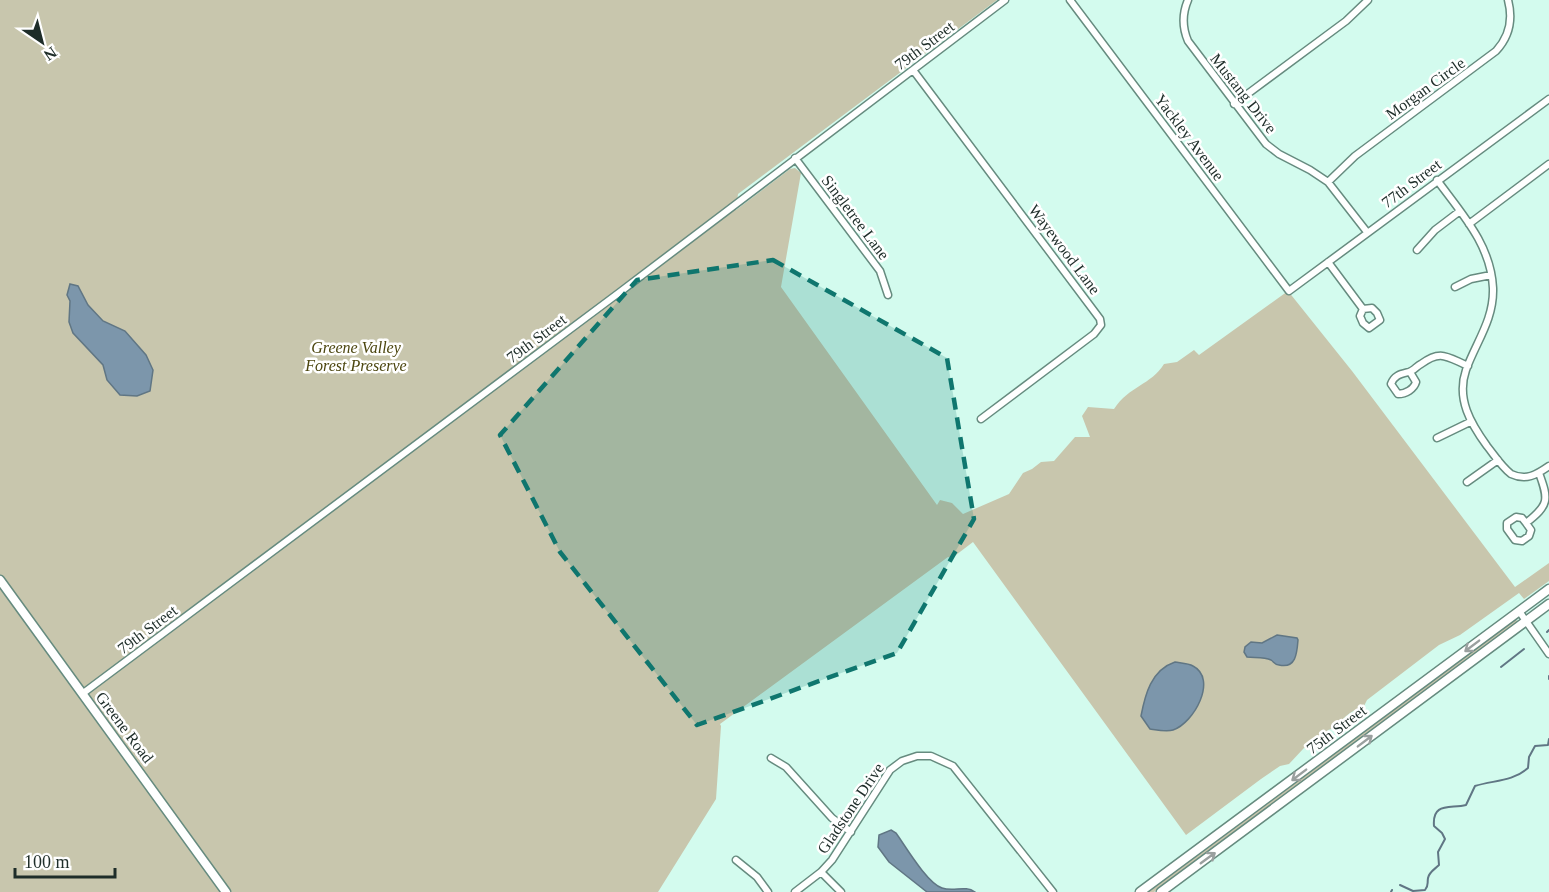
<svg xmlns="http://www.w3.org/2000/svg" width="1549" height="892" viewBox="0 0 1549 892" font-family="'Times New Roman',serif">
  <style>
    .green { fill: #c8c6ad }
    .water { fill: #7c96ab; stroke: #607684; stroke-width: 1.5 }
    .lines { fill: none; stroke-linecap: round; stroke-linejoin: round }
    .stream { stroke: #607684; stroke-width: 2 }
    .street-casing { stroke: #668b7f; stroke-width: 9 }
    .secondary-casing { stroke: #668b7f; stroke-width: 11 }
    .street { stroke: #fff; stroke-width: 6 }
    .secondary { stroke: #fff; stroke-width: 8 }
    .oneway { stroke: #9aa09f }
    .marked { fill: #0f766e; fill-opacity: 0.2; stroke: #0f766e; stroke-width: 4.5; stroke-dasharray: 12 8; stroke-linejoin: round }
    .labels { text-anchor: middle; stroke-width: 5; stroke-linejoin: round; paint-order: stroke }
    .street-label { font-size: 16px; fill: #1e2d29; stroke: #fff }
    .park-label { font-size: 16px; font-style: italic; fill: #4c460f; stroke: #fff }
  </style>
  <rect width="100%" height="100%" fill="#d3fbee"/>
  <!-- green -->
  <path class="green" d="M0 0H997L738 194 736 210 790 169 795 168 801 173 781 287 937 505 940 500 952 503 963 514 1009 494 1023 473 1032 469 1041 462 1054 461 1075 437H1090L1082 416 1088 407 1114 409C1129 386 1151 385 1164 364L1177 362 1194 350 1199 355 1288 291 1352 371 1515 587 1549 563V581L1524 599 1519 593 1460 635 1439 645 1367 700 1363 708C1353 708 1341 720 1335 728L1328 730 1321 740 1304 748 1289 764 1280 766 1261 779 1186 835 973 542 952 558 948 557 720 724 721 726 716 799 658 892H0Z
    M1515 620 1519 621 1199 860 1154 892H1147Z"/>
  <!-- water -->
  <path class="water" d="M70 284 78 286 88 305 103 321 125 331 146 355 153 370 150 391 137 396 120 395 107 380 103 365 73 333 69 322 70 301 67 295Z
    M1277 635 1297 638 1298 640C1297 653 1296 669 1279 665 1275 665 1274 662 1271 660 1264 657 1254 658 1247 657L1244 652 1245 647 1251 642 1262 643Z
    M1175 662C1180 663 1188 663 1193 666 1218 679 1194 723 1173 730 1167 732 1157 730 1150 729L1141 716C1145 695 1151 670 1175 662Z
    M891 830 896 833C906 847 927 883 942 888 954 892 965 885 975 892H927L889 862 878 847 879 835Z"/>
  <g class="lines">
    <!-- stream -->
    <path class="stream" d="M1547 632 1549 630
      M1501 667 1524 649
      M1549 676V679
      M1400 885 1413 891 1425 890C1429 885 1427 884 1428 878 1429 872 1435 869 1439 865L1438 852 1445 839 1442 833 1434 826C1432 802 1450 809 1466 805L1475 786C1494 780 1512 782 1528 768L1529 757 1535 746 1548 745 1549 739
      M1391 892 1392 890"/>
    <!-- street casing -->
    <g class="street-casing">
      <path id="street" d="M1070 0 1289 291 1549 99
        M1188 0C1182 14 1182 27 1188 41L1266 144 1279 154 1310 170 1328 182 1367 232
        M913 70 1100 319 1101 325 1094 334 981 419
        M1234 104 1346 21 1368 0
        M795 158 880 271 888 295
        M1437 180C1462 214 1491 245 1493 288 1494 320 1476 342 1466 370 1456 399 1471 424 1487 446 1495 456 1501 466 1511 474 1526 481 1536 475 1549 466
        M1328 182 1355 156 1496 51C1510 36 1513 19 1508 0
        M1469 224 1549 164
        M1417 250 1435 230 1460 211
        M1328 262 1363 309 1372 308 1377 313 1380 320 1369 328 1363 323 1360 316 1363 309
        M1455 287 1471 279 1491 275
        M1410 372 1416 382C1414 389 1406 394 1398 394L1391 384C1394 375 1401 374 1409 372 1413 371 1417 366 1421 364 1441 349 1447 357 1468 366
        M1437 438 1470 422
        M1467 482 1498 460
        M1526 523 1531 530 1529 536 1522 541 1515 540 1507 529V523L1516 517 1522 518 1526 523C1549 505 1549 500 1539 473
        M1519 611 1549 654
        M82 694 620 292 1005 0
        M771 758 786 767 832 818 851 832
        M736 860 757 877 768 892
        M821 872 841 892
        M795 892 821 872 832 860 890 770 902 761 917 756H931L953 766 1053 892"/>
    </g>
    <!-- secondary casing -->
    <g class="secondary-casing">
      <path id="secondary" d="M0 580 226 892
        M1140 892 1549 589
        M1161 892 1549 604"/>
    </g>
    <!-- street -->
    <use href="#street" class="street"/>
    <!-- secondary -->
    <use href="#secondary" class="secondary"/>
  </g>
  <!-- one-way arrows -->
  <defs><path id="oneway-shaft" d="M-6 0H5M1.5-3L5.5 0L1.5 3" fill="none" stroke-width="1.6" stroke-linecap="round" stroke-linejoin="round" transform="scale(1.5)"/></defs>
  <g class="oneway">
    <use href="#oneway-shaft" transform="translate(1472 646) rotate(143)"/>
    <use href="#oneway-shaft" transform="translate(1365 741) rotate(-37)"/>
    <use href="#oneway-shaft" transform="translate(1299 775) rotate(143)"/>
    <use href="#oneway-shaft" transform="translate(1208 858) rotate(-36)"/>
  </g>
  <!-- marked area -->
  <path class="marked" d="M773 260 947 358 974 519 897 653 697 725 560 552 500 435 637 280Z"/>
  <g class="labels">
    <!-- street labels -->
    <g class="street-label">
      <text transform="translate(924 45) rotate(-37)" y="6">79th Street</text>
      <text transform="translate(1425 88) rotate(-36)" y="6">Morgan Circle</text>
      <text transform="translate(1244 93) rotate(52)" y="6">Mustang Drive</text>
      <text transform="translate(1190 137) rotate(53)" y="6">Yackley Avenue</text>
      <text transform="translate(1411 183) rotate(-37)" y="6">77th Street</text>
      <text transform="translate(856 217) rotate(53)" y="6">Singletree Lane</text>
      <text transform="translate(1065 249) rotate(53)" y="6">Wayewood Lane</text>
      <text transform="translate(536 338) rotate(-37)" y="6">79th Street</text>
      <text transform="translate(147 629) rotate(-37)" y="6">79th Street</text>
      <text transform="translate(125 727) rotate(53)" y="6">Greene Road</text>
      <text transform="translate(1336 729) rotate(-37)" y="6">75th Street</text>
      <text transform="translate(850 808) rotate(-56)" y="6">Gladstone Drive</text>
    </g>
    <!-- park labels -->
    <g class="park-label">
      <text x="356" y="353">Greene Valley<tspan x="356" dy="18">Forest Preserve</tspan></text>
    </g>
  </g>
  <!-- north arrow -->
  <g transform="translate(42 42) rotate(145)" stroke="#ffffff" stroke-width="4.5" paint-order="stroke">
  <path d="M0-4.5L10 22L0 15L-10 22Z" fill="#1e2d29"/>
  <text y="-9" font-size="16" font-weight="bold" text-anchor="middle" fill="#1e2d29">N</text>
  </g>
  <!-- scale -->
  <path d="M15 868v9h100v-9" fill="none" stroke="#1e2d29" stroke-width="3"/>
  <text x="24" y="868" font-size="18" fill="#1e2d29" stroke="#ffffff" stroke-width="4.5" paint-order="stroke">100 m</text>
</svg>
